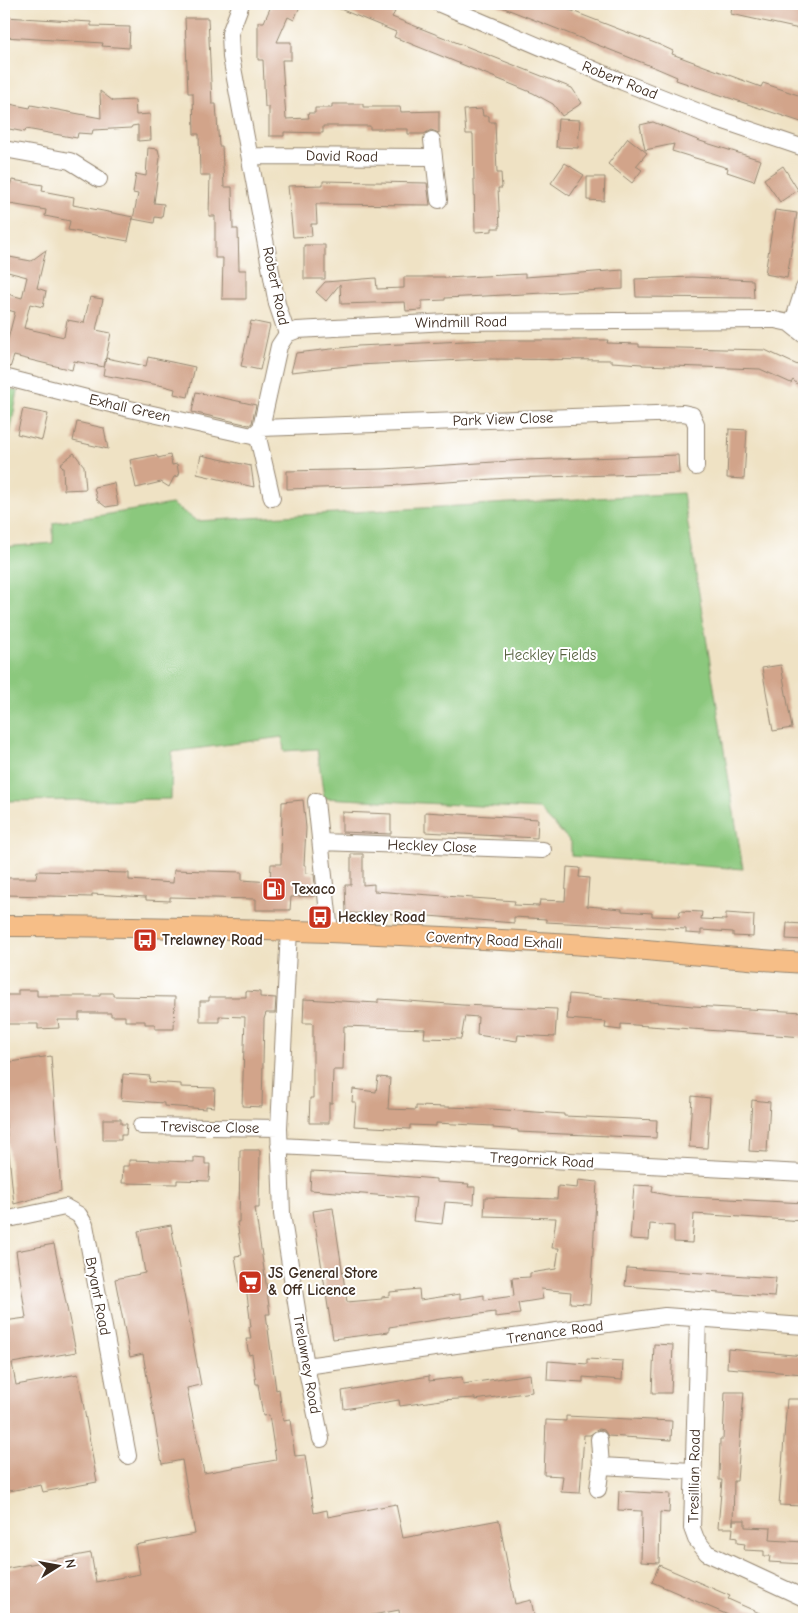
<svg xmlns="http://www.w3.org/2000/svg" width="808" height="1623" viewBox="0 0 808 1623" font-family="'Comic Neue',sans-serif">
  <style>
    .green { fill: #8bc87d; stroke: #63794e }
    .building { fill: #d2a48a }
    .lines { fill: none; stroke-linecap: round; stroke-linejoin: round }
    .minor-casing { stroke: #958671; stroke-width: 18 }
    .major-casing { stroke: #958671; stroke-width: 22 }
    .minor { stroke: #fff; stroke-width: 16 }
    .major { stroke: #f6be87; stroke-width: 20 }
    .labels { text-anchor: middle; stroke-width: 4; stroke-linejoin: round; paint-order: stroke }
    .street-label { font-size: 15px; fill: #3b2a1e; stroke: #fff }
    .park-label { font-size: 15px; fill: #57613f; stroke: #fff }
    .poi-label { font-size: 15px; font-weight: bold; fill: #3b2a1e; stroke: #fff; text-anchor: start }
  </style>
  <rect width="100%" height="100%" fill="#fff"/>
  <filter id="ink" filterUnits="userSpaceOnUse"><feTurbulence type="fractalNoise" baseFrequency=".02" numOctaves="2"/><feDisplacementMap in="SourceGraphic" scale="10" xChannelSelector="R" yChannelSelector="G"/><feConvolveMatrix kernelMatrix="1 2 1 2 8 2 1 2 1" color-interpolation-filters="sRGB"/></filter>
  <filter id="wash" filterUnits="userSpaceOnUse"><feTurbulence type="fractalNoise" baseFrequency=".0096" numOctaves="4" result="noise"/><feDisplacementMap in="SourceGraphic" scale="20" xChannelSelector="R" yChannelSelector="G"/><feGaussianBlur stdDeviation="1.12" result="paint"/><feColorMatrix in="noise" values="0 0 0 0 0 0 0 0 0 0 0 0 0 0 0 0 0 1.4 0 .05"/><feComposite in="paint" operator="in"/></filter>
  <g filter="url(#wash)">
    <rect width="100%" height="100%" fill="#efe2c4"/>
    <!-- green -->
    <path class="green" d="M4 388 18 391 4 465Z
      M683 493 743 869 571 856V842L539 809 324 798 317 749 284 751 282 737 172 752 171 799 4 801V547L53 543V523L172 504 197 521Z"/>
    <g id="blocks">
      <!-- building -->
      <path class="building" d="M272 4H301L294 20 288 17 277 42H291V60H282L286 119 309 118 308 113H315V108H332V104H363V107H400L401 112 439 111V133L431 130 424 134H408V129H370V126H323V133L284 132V136H269V107H265L263 60H258V22H264Z
        M328 4H376L395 12 392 17 572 88 582 103 562 116 553 104 533 93 394 37 396 32Z
        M494 4H554L660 45 673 51 672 54 761 87 763 83 804 97V123L676 80 677 77 656 68Z
        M732 4H804V30L731 14Z
        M4 17 91 22V26L130 27 129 48 102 46 103 43 4 37Z
        M185 18H208L212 104H216L219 146H222L224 187H232L233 229H238L239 270H246V299H222L223 258H215V216H209L210 175H200L199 134H194L193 93H188Z
        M100 91 113 101 135 100 136 115 150 114 151 140 138 141V125L132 126 131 128 93 130 92 134 78 133 77 138 26 129 25 132 4 128V103L30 108 31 105 101 118Z
        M482 109 483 116H489V122H495L497 173H501L502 188H498L500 228H492V231L475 232 473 134H466L464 110Z
        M558 119 580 120 578 148 556 147Z
        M653 122 700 141 761 160 754 181 727 172 728 168 672 151 674 144 645 150 640 125Z
        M628 138 647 153 636 166 642 170 632 183 608 164Z
        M148 148 158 149 160 158 154 203 164 204 162 218 155 217 154 223 133 219 138 194 133 193 136 174 146 176Z
        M565 163 584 175 570 196 551 183Z
        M783 166 798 190 780 202 764 179Z
        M587 177H605L604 201 587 200Z
        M12 180 43 185 42 191 74 197 73 205 133 217 128 241 68 230 70 221 45 216 46 210 4 203V184L10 185Z
        M323 181 427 183 430 205 316 204 317 224H311L312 236 293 237 288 186 323 185Z
        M775 210 797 213 787 278 765 274Z
        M304 245H325V279H304Z
        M46 250 37 288 46 291 43 307 30 304 24 328 64 337 67 320 84 323 90 297 103 299 96 330 111 333 104 367 74 361 72 370 14 356 10 368 4 367V338L8 339 15 312 4 309V293L22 298 27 277 4 271V256L31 261Z
        M623 270V289L445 298V300L422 301V310L406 311 405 302 341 304 340 284 326 301 316 292 325 282 376 278 377 289 404 288V277H445V278L525 274V277Z
        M692 277 753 280 754 298 636 297 635 279Z
        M251 321 270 325 260 370 241 366Z
        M486 340H608L607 343 639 344V347L765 350 804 368V390L793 380 791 383 760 369 642 365V364L612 362V360L485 359 357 365 291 372 296 353 358 346Z
        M148 357 195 367 188 397 174 394 175 389 164 386 103 375 106 358 146 366Z
        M196 392 256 405 252 423 249 425 192 412Z
        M23 409 48 414 42 440 17 434Z
        M77 422 104 428 108 449 73 441Z
        M729 429 747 430 744 479 727 478Z
        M74 453 84 466 86 489 64 490 63 467 60 464Z
        M156 455 158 458 170 455 172 465 177 464 179 476 174 477 169 487 161 482 136 488 130 460Z
        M201 455 251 466 254 487 197 474Z
        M678 455 679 473 509 478 385 486 287 489V471L384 469 526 460Z
        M114 483 118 505 106 507 97 500 94 487Z
        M781 665 792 728 773 731 762 668Z
        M303 800 306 828 304 865H306V873L314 874 316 896 291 897 290 910H256V899L170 897V901L146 900V897L92 894V897L6 895V878H36L37 871 129 873V880L173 883 174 870 242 872V880L270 882 271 864H281L282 802Z
        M342 812 391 814V834L342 832Z
        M425 812 538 819 537 838 425 832Z
        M351 854H363V885L374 884V891L515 901 514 905 539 906 540 900 565 901 567 867 580 868 579 877 589 878 587 906 622 909V911L652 913V916L679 917 680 911 702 912 701 919 726 920V913L754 915 753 937 733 936V932L701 930V934L686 933V929L546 922V919L514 917V923L404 914 346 913 345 885H351Z
        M787 923 804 924V940L786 939Z
        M18 990H37V996H100V993H113V996L175 997 174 1029H155V1024H145V1021H125V1016H111V1013H79V1020H58L59 1028 38 1029V1024H4V995H18Z
        M246 991 260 992V997L276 998 275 1013H266L264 1019 262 1107 242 1106 245 1017 219 1016V1022H200V1001H209V997H246Z
        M569 994 693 1006 804 1012V1037L621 1024V1030L605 1028 606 1022 567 1019Z
        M304 999 378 1003V999L395 1000 462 1005 557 1009 555 1037 518 1035 517 1041 477 1035 478 1017 465 1016 461 1039 424 1038 425 1029 344 1026 343 1070H333L332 1103H329V1123H309L310 1098H313V1023H303Z
        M51 1056 61 1191 14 1204 4 1106V1063Z
        M123 1074 150 1076 149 1082 181 1084V1087L215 1088 214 1107 206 1106V1109L164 1106V1103L121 1100Z
        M378 1077 390 1078 388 1109 416 1110V1106L477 1108 564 1114V1116L657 1120 656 1138 518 1132V1130L493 1128V1126L436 1123V1126L410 1125V1129L354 1126 356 1102H352L353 1089 376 1092Z
        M692 1096 710 1098 707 1148 689 1147Z
        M752 1100 770 1102 767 1152 749 1151Z
        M103 1119H121V1124H127L126 1135H121V1140H103Z
        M240 1150H260L259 1208H255L266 1283 270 1314H266L276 1390 279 1389 283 1421 290 1420 295 1456 305 1455 314 1513 327 1510 328 1517 396 1504 403 1538 499 1520 515 1604 531 1600 535 1619H400L399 1610 352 1619H4V1569L91 1553 96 1582 140 1574 135 1545 195 1534 182 1460 162 1464 143 1354 130 1357 115 1279 145 1273 138 1231 171 1225 201 1385 187 1388 204 1473 276 1460 269 1415 263 1416 258 1384H256L252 1354 249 1355 246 1339H251L249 1327H251L246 1286 240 1287 235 1256 242 1255 237 1222H239Z
        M194 1157 205 1158V1164H210L209 1181 177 1180V1184L122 1183 123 1166H129V1160L194 1162Z
        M311 1171 376 1174 436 1179V1182L469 1184 468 1187H475L474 1204 445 1202 442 1224 413 1221 416 1198 310 1190Z
        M578 1180 597 1182 590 1304 570 1303 571 1292 541 1289 543 1299 518 1303 520 1314 495 1317V1312L441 1319 389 1327V1332L333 1339 313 1211 333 1208 347 1302 382 1299V1297L390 1296V1292L419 1289 420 1300 460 1294V1299L484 1295V1300L514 1296 512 1278 530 1277V1273L556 1269 559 1248H552L556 1218 484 1216 485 1197 557 1199 558 1186 577 1188Z
        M634 1185 653 1186 652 1192 672 1196 804 1203V1221L694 1214 692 1243 674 1242V1226L650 1224 649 1240 630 1239Z
        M54 1244 76 1352 12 1363 16 1385 78 1374 97 1482 43 1492 41 1485 4 1492V1321L26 1318 16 1251Z
        M627 1268 776 1278 774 1297 625 1286Z
        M654 1344 673 1345 671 1393H652Z
        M728 1349 804 1356V1374L727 1368Z
        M587 1359 623 1361 622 1380 583 1377V1382L547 1380 548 1361 587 1364Z
        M530 1374 532 1392 475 1400V1398L441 1400 400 1406 399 1400 344 1409 342 1391 429 1376V1381L462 1377 463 1384Z
        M725 1392H744L737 1481H734L733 1525V1520H745V1527L771 1528 770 1540 804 1542V1564L769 1562 770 1556H764V1551L744 1550 745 1544 737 1543V1538L732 1537 733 1528H718L722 1480H719L720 1439H723Z
        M787 1399H804L800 1492H802V1506L779 1505Z
        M566 1416 672 1421 671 1440 608 1436 604 1430 599 1429 590 1435H584L580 1493 561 1492 563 1476 544 1475 546 1420 566 1421Z
        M619 1491 670 1494 669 1513 660 1512 659 1563 641 1562 642 1511 618 1510Z
        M659 1565 730 1596 728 1599 773 1619H726L728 1615 652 1582Z"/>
    </g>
  </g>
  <g filter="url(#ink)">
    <use href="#blocks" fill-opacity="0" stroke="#958671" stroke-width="1"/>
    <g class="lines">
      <!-- minor casing -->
      <g class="minor-casing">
        <path id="minor" d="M241 4 230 33 231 57 277 304 287 334
          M440 4 623 82 709 116 804 148
          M432 140 439 200
          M4 149 70 161 99 179
          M250 156 434 157
          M792 325 804 288
          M4 377 130 409 252 436 261 428 279 346 287 334 297 330 448 322 775 320 789 323 804 335
          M261 428 683 413 692 415 696 424V467
          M257 433 272 498
          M316 801 330 932
          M321 842 543 850
          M289 930 279 1128 282 1214 306 1366 321 1439
          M141 1126 279 1128
          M279 1146 804 1173
          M4 1220 65 1207 79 1215 85 1225 128 1456
          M698 1318 692 1528 696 1539 707 1553 804 1598
          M306 1366 665 1316 804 1326
          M601 1466 692 1471
          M598 1489 601 1466 599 1439"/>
      </g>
      <!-- major casing -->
      <g class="major-casing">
        <path id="major" d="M4 926C188 926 372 932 555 943 638 948 721 958 804 963"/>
      </g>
      <!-- minor -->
      <use href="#minor" class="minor"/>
      <!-- major -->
      <use href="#major" class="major"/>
    </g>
  </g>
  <!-- icons -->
  <defs>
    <g id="fuel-square" transform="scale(1.25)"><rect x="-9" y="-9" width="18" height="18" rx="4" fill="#c8321e" stroke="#fff"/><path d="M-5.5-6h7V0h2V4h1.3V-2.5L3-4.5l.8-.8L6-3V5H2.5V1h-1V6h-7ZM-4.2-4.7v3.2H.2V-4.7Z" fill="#fff"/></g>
    <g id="bus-square" transform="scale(1.25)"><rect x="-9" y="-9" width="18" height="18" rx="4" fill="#c8321e" stroke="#fff"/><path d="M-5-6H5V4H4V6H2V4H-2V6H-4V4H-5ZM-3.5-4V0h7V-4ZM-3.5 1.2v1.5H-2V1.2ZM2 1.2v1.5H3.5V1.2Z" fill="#fff"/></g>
    <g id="supermarket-square" transform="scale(1.25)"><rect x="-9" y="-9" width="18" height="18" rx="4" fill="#c8321e" stroke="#fff"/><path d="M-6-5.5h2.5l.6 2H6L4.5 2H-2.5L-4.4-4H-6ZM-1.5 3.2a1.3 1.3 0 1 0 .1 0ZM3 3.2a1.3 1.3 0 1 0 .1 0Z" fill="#fff"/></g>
  </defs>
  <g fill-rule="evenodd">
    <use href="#fuel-square" x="274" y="889"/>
    <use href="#bus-square" x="320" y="917"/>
    <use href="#bus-square" x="145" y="940"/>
    <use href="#supermarket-square" x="250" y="1282"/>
  </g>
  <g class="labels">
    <!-- street labels -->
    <g class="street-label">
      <text transform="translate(620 80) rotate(22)" y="5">Robert Road</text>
      <text transform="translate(342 156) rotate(1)" y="5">David Road</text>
      <text transform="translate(276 286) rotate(78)" y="5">Robert Road</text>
      <text transform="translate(461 322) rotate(-1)" y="5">Windmill Road</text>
      <text transform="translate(130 408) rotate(13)" y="5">Exhall Green</text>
      <text transform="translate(503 419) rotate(-2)" y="5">Park View Close</text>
      <text transform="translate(432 846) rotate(2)" y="5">Heckley Close</text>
      <text transform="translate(494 940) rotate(3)" y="5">Coventry Road Exhall</text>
      <text transform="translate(210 1127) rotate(1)" y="5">Treviscoe Close</text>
      <text transform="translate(542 1160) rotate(3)" y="5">Tregorrick Road</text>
      <text transform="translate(98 1296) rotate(79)" y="5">Bryant Road</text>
      <text transform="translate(555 1332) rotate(-8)" y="5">Trenance Road</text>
      <text transform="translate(307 1364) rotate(80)" y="5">Trelawney Road</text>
      <text transform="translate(694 1476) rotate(-89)" y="5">Tresillian Road</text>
    </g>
    <!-- park labels -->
    <g class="park-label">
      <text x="550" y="660">Heckley Fields</text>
    </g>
    <!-- poi labels -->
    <g class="poi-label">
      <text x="292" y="894">Texaco</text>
      <text x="338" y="922">Heckley Road</text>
      <text x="162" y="945">Trelawney Road</text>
      <text x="268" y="1278">JS General Store<tspan x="268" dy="17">&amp; Off Licence</tspan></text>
    </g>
  </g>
  <!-- margin -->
  <rect width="808" height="1623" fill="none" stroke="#fff" stroke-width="20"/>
  <!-- north arrow -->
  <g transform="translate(58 1566) rotate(79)" stroke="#ffffff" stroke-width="4" paint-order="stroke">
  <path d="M0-4L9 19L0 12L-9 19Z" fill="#3b2a1e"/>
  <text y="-8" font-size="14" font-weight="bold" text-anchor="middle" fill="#3b2a1e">N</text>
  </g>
</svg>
